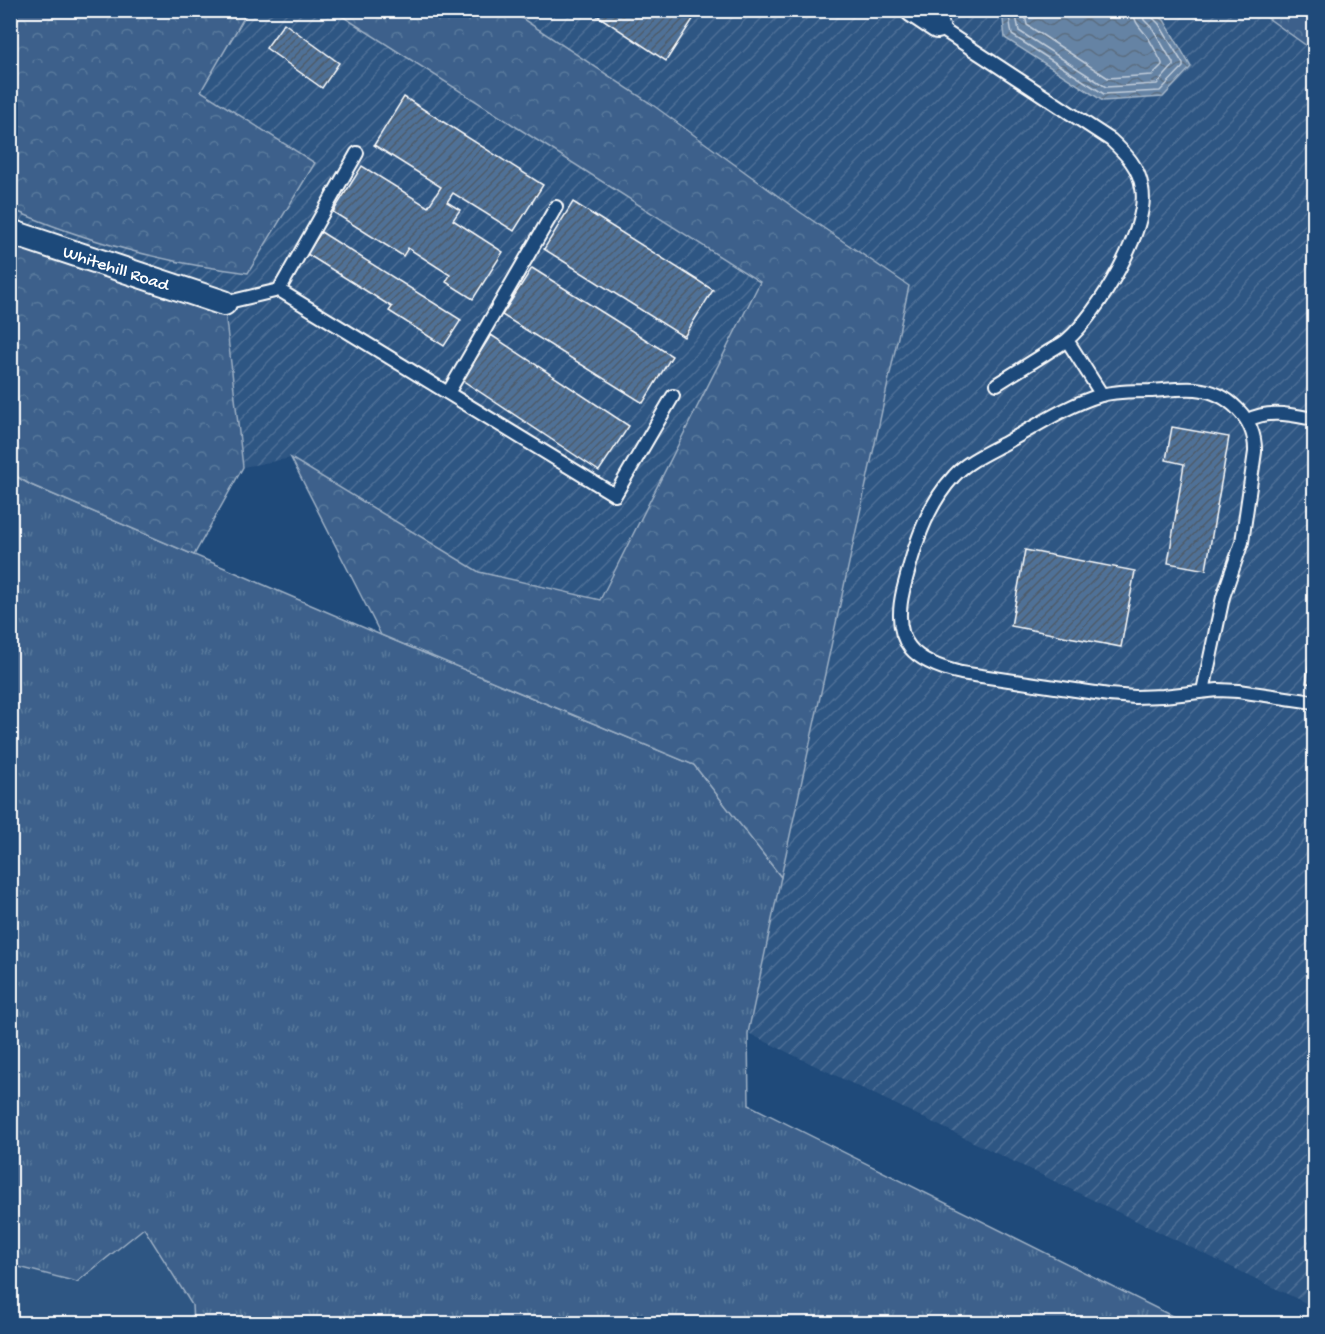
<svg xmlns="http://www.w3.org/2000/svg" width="1325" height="1334" viewBox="0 0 1325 1334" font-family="'Gochi Hand',sans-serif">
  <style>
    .built { fill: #2e5683 }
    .industrial { fill: url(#industrial-furrows) }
    .grass { fill: url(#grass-tufts); stroke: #9eb0c5; stroke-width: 1.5 }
    .forest { fill: url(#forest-crowns); stroke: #9eb0c5; stroke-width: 1.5 }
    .water { fill: url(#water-waves); stroke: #a3b5c8; stroke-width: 1.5 }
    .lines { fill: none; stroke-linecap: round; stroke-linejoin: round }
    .shore { stroke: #c1cddb; stroke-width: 1.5 }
    .building { fill: url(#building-hatch); stroke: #fff; stroke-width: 1.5 }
    .service-casing { stroke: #fff; stroke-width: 16 }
    .minor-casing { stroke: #fff; stroke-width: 28 }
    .service { stroke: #1f4a7a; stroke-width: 12 }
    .minor { stroke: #1f4a7a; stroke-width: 24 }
    .labels { text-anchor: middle; stroke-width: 4.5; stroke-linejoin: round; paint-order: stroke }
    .street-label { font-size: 18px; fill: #fff; stroke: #1f4a7a }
  </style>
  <defs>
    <pattern id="industrial-furrows" width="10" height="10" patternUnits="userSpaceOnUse" patternTransform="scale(1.5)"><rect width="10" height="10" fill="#2e5683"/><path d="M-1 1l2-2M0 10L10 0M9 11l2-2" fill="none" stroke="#4d6f96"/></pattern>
    <pattern id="grass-tufts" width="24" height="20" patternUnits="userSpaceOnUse" patternTransform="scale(1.5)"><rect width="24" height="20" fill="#3c618b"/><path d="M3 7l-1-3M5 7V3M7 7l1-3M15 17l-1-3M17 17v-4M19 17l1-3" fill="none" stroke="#59799c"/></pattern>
    <pattern id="forest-crowns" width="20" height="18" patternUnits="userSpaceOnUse" patternTransform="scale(1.5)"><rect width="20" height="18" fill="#3c618b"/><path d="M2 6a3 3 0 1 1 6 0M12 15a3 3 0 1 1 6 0" fill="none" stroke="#59799c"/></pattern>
    <pattern id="water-waves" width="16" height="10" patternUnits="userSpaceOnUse" patternTransform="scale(1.5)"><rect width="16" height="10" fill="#6583a4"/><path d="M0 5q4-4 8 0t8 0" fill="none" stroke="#5b6d81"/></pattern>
    <pattern id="building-hatch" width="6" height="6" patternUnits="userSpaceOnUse" patternTransform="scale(1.5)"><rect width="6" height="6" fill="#507197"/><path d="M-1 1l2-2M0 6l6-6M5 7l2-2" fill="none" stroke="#4e5b6a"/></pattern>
  </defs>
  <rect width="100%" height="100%" fill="#1f4a7a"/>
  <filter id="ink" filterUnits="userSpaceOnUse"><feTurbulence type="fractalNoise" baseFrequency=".0167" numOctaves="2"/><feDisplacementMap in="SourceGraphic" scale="12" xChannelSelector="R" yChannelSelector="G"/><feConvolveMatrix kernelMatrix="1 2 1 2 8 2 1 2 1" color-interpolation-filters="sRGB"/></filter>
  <g filter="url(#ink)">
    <!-- built -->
    <path class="built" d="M144 1228 678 1323H11L10 1265 77 1282Z"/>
    <!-- industrial -->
    <path class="industrial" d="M949 10 965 21 970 10H1258L1314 51V1307L748 1033 908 285 800 213 760 283 600 600 479 572 291 458 243 467 224 303 11 232V11Z"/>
    <!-- grass -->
    <path class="grass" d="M10 473 31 485 381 635 694 765 781 877 748 1033 749 1105 1186 1323H193L192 1305 144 1228 77 1282 11 1265Z"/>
    <!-- forest -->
    <path class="forest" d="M11 10 248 11 201 91 315 163 248 273C225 269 201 267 179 262 121 250 64 232 11 209L10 23 15 15 11 12Z
      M334 11H511L650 103 800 212 909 286 781 877 694 765 381 635 291 458 479 572 600 600 760 282Z
      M1258 11H1314V51Z
      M11 232 224 303 243 467 194 555 31 485 11 473Z"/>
    <!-- water -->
    <path class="water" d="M1002 11H1153L1164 20 1191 67 1163 97 1103 101 1005 38Z"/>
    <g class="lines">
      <!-- shore -->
      <path class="shore" d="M1008 10 1012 35 1104 94 1160 91 1183 67V64L1159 24 1151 16 1150 10
        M1015 10 1019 31 1106 87 1157 84 1173 66V63L1153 29 1144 20 1142 10
        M1024 10 1027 25 1108 78 1152 75 1162 65V63C1157 54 1153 45 1147 36 1140 27 1134 23 1133 10"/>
    </g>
    <!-- building -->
    <path class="building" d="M589 10H699L666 61Z
      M284 23 339 63 322 88 266 48Z
      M404 97 543 185 514 231 453 193 447 202 460 210 453 220 503 252 473 299 446 282 450 275 408 248 403 256 333 212 362 166 428 207 441 187 374 145Z
      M573 202 713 290 684 337 544 249Z
      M321 232 461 320 444 346 389 311 392 307 307 254Z
      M532 268 672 356 643 403 502 315Z
      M491 335 629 426 599 471 462 380Z
      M1172 427 1229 437 1206 570 1168 563 1184 464 1166 460Z
      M1025 550 1135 571 1121 647 1011 626Z
      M1314 629V684L1306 683Z"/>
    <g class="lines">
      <!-- service casing -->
      <g class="service-casing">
        <path id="service" d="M937 26 1111 140C1126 154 1139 167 1142 188 1150 228 1097 315 1067 340 1061 345 1054 348 1048 352 1031 363 1014 373 997 384
          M279 290 615 495 673 396
          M224 303 279 290 357 153
          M1067 340 1102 395
          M448 393 556 207
          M1248 420C1269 409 1292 415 1314 419
          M1203 691 1223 597 1242 542 1255 452C1256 419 1228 392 1196 389 1181 388 1165 390 1150 391 1134 391 1116 391 1101 395 1068 405 1038 425 1007 442 991 451 967 461 954 476 925 507 913 551 903 591 891 643 914 662 961 673L1109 695 1135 697 1163 696 1218 690 1238 691 1314 702"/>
      </g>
      <!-- minor casing -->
      <g class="minor-casing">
        <g id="minor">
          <path d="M913 10 937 26"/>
          <path id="s1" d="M10 232 224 303"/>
        </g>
      </g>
      <!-- service -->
      <use href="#service" class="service"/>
      <!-- minor -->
      <use href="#minor" class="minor"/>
    </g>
  </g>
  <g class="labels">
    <!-- street labels -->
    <g class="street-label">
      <text dy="6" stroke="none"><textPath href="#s1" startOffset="112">Whitehill Road</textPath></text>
    </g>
  </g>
  <!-- margin -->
  <rect width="1325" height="1334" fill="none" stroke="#1f4a7a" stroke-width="36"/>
  <rect x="18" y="18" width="1289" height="1298" fill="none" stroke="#fff" stroke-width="2" filter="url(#ink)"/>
</svg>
